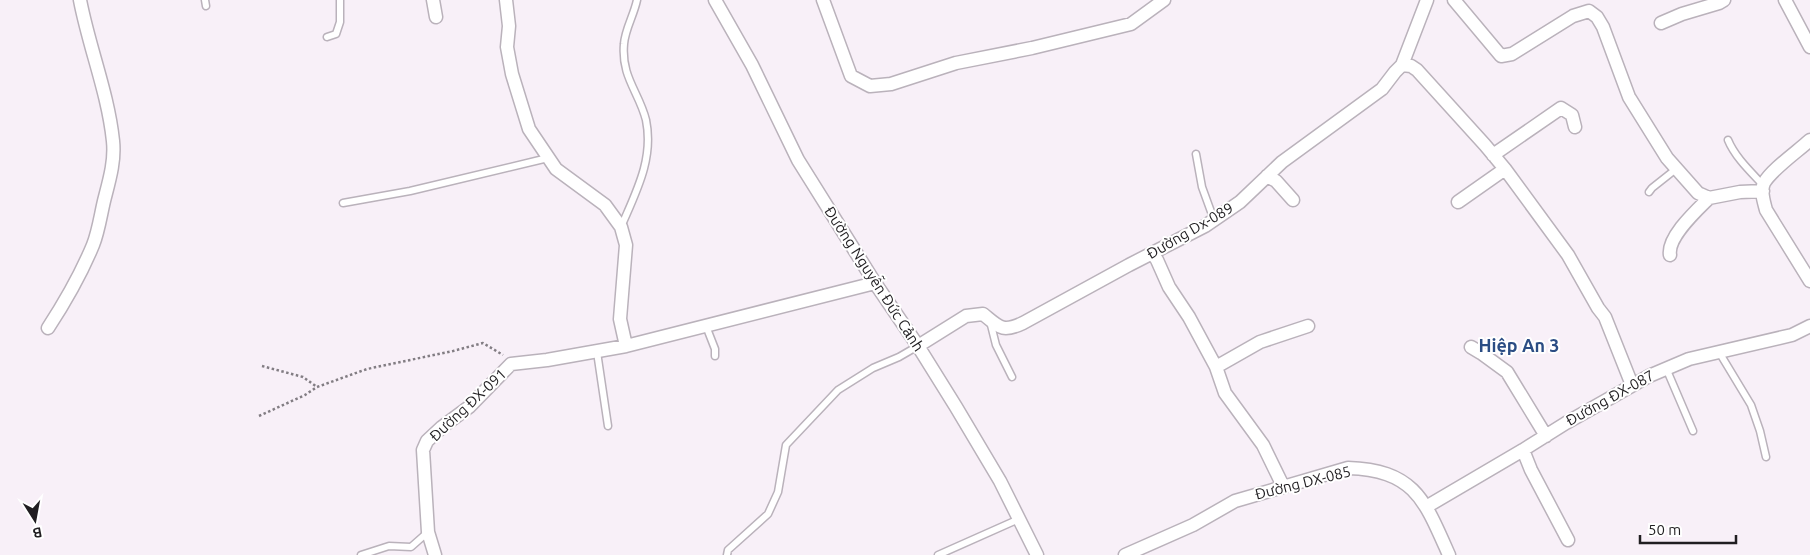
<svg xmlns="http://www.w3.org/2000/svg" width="1810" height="555" viewBox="0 0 1810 555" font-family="Ubuntu,sans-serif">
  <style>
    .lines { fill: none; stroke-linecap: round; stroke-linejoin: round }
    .service-casing { stroke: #bab2bb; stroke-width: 9 }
    .minor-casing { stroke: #bab2bb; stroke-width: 15 }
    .path { stroke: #827d83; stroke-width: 2.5; stroke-dasharray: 2.5 2.5; stroke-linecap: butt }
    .service { stroke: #fff; stroke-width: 6 }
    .minor { stroke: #fff; stroke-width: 12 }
    .labels { text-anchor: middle; stroke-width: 4; stroke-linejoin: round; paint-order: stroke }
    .street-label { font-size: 15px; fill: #201e21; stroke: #fff }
    .quarter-label { font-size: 18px; font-weight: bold; fill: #2b4d84; stroke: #fff }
  </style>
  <rect width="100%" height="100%" fill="#f8f0f8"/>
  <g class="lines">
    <!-- service casing -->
    <g class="service-casing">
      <path id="service" d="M205 0 206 6
        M327 37 336 34 340 22V0
        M1728 140C1735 157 1750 171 1763 185
        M1196 154 1202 187 1214 220
        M1649 192 1652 188 1676 169
        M343 203 410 191 548 158
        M621 227C636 192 654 159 646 120 639 92 621 77 624 44 625 29 634 15 637 0
        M990 321 996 345 1012 377
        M706 326 715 349V356
        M597 352 608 426
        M1719 352 1751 405 1760 431 1766 457
        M1666 368 1693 431
        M361 555 389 546 411 547 428 532
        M727 555 728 550 768 514 778 492 786 445 838 390 873 368 899 357 918 346
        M938 555 1019 519"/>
    </g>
    <!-- minor casing -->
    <g class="minor-casing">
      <path id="minor" d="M433 0 436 17
        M506 0 509 26 507 47 512 74 529 129 556 169 605 205 621 227 626 245 620 319 626 346
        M715 0 752 65 798 160 875 283 918 346 956 407 1000 481 1037 555
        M823 0 851 76 870 86 891 84 956 63 1032 48 1131 24 1164 0
        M1454 0 1501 56 1512 54 1573 16 1589 11 1597 17 1603 27 1629 97 1667 158 1698 193 1709 198 1740 192 1763 191
        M1785 0 1810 47
        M1661 23 1682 14 1719 3 1724 0
        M1402 65 1411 66 1417 70 1485 145 1505 169 1568 255 1598 308 1605 317 1632 385
        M1810 140C1798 151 1771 170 1764 183 1760 191 1764 202 1766 210L1810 281
        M1493 155 1561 108 1572 115 1575 127
        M1267 176 1276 181 1293 200
        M1458 202 1505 169
        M1152 253 1157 260 1169 287 1189 317 1216 367 1225 393 1263 445 1283 486
        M1670 255C1667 237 1697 210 1709 198
        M48 328C65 302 81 274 93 245 99 230 101 212 105 197 110 178 115 160 113 141 108 93 89 47 80 0
        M918 346 966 316 983 314C999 327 1002 333 1023 323L1129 265 1205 226 1240 202 1282 162 1382 89 1395 72 1402 65 1427 0
        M1471 347 1481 353 1507 372 1546 436
        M1216 367 1260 342 1308 326
        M1523 450 1531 470 1568 540
        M1426 507 1523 450 1566 423 1649 376 1689 359 1792 335 1810 326
        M435 555 428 532 423 450 427 441 442 427 469 407 511 364 547 360 626 346 875 283
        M1125 555 1193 525 1235 501 1348 468C1415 470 1425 501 1449 555"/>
    </g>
    <!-- path -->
    <path class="path" d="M262 366 303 377 317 387
      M259 416 305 395 317 387 367 369 453 351 483 343 503 355"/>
    <!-- service -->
    <use href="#service" class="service"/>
    <!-- minor -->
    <use href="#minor" class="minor"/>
  </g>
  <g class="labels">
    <!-- street labels -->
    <g class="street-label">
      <text transform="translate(1190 231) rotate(-30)" y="5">Đường Dx-089</text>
      <text transform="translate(874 279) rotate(57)" y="5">Đường Nguyễn Đức Cảnh</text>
      <text transform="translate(1610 398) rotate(-29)" y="5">Đường ĐX-087</text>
      <text transform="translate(468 405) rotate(-43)" y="5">Đường ĐX-091</text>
      <text transform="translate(1303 483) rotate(-14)" y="5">Đường DX-085</text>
    </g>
    <!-- quarter labels -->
    <g class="quarter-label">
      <text x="1519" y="352">Hiệp An 3</text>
    </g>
  </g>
  <!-- north arrow -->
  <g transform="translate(35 520) rotate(169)" stroke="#ffffff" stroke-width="4" paint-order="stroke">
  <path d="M0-4L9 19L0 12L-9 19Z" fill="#201e21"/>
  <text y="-8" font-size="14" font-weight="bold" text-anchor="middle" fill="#201e21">B</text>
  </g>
  <!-- scale -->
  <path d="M1640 535v8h96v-8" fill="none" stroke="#201e21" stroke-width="2.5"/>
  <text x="1648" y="535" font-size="15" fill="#201e21" stroke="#ffffff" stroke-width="4" paint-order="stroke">50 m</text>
</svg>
